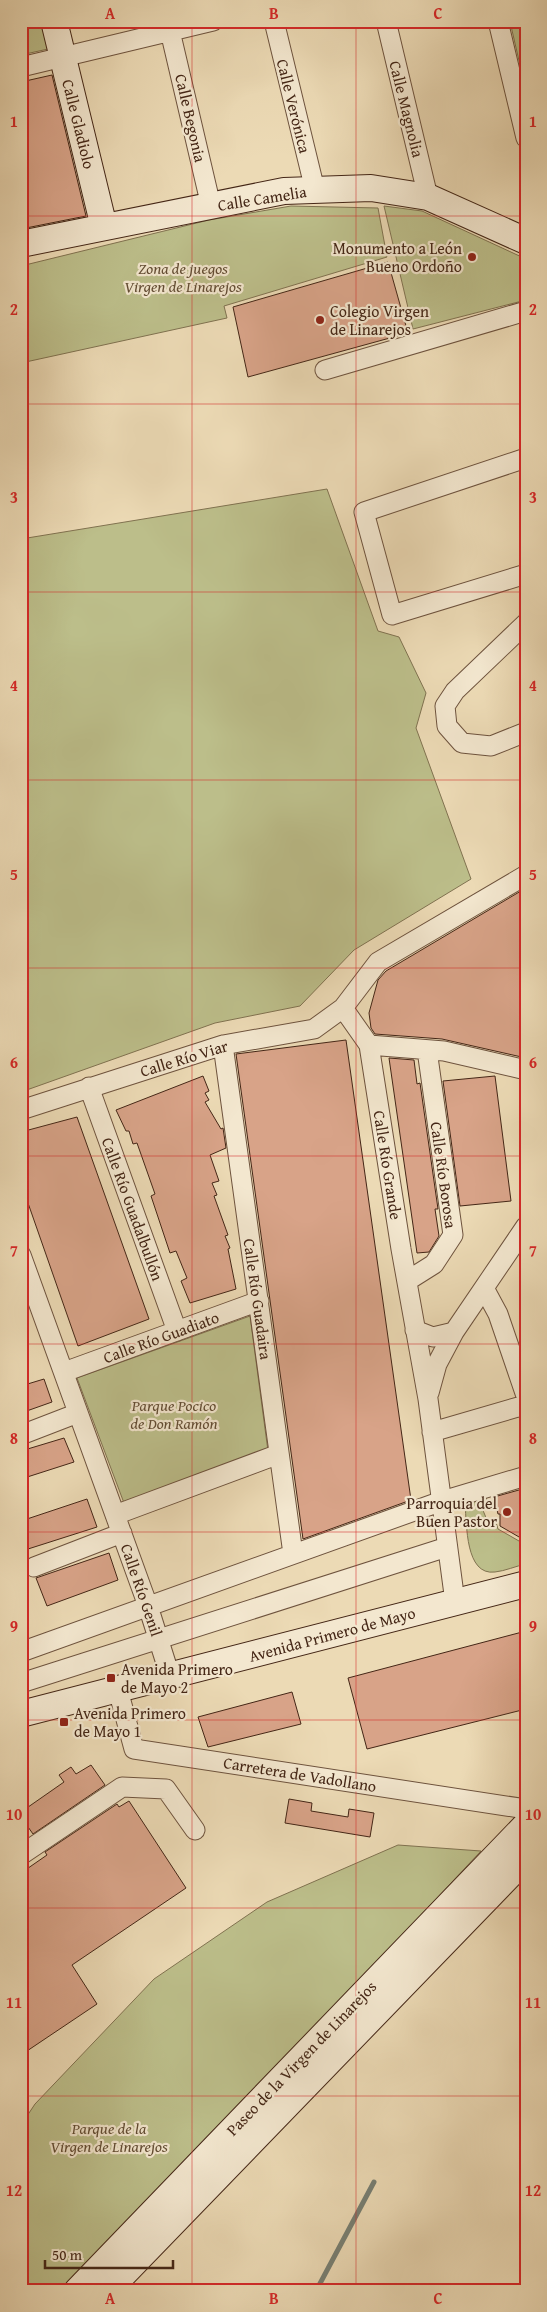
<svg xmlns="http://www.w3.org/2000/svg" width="547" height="2312" viewBox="0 0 547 2312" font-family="'Gentium Book Plus',serif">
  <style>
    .green { fill: #bcbe8a; stroke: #807250 }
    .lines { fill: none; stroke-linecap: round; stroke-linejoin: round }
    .stream { stroke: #777f73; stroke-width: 5 }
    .building { fill: #d8a388; stroke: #442616 }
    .street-casing { stroke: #6e533e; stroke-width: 21 }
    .secondary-casing { stroke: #442616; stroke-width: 28 }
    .street { stroke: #f3e7cf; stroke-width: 19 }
    .secondary { stroke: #f3e7cf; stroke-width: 26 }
    .grid { fill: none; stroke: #d62828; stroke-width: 1; stroke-opacity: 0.55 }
    .poi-dot { fill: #8f2418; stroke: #f3e7cf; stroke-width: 2 }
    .labels { text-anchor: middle; stroke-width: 4.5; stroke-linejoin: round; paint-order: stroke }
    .street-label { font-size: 16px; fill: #442616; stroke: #f3e7cf }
    .poi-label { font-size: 16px; fill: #442616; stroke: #f3e7cf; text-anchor: start }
    .park-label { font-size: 16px; font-style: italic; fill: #624c33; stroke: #f3e7cf }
    .neatline { fill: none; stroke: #d62828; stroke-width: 2 }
    .grid-label { font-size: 16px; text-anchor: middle; font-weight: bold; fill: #d62828 }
  </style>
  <rect width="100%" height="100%" fill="#ecdab5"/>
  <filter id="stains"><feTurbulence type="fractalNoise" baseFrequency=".004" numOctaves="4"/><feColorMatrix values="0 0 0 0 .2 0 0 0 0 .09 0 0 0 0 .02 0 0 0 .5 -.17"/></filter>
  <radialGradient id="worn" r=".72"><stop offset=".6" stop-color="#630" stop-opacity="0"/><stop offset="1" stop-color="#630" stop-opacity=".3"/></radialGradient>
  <!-- green -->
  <path class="green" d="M21 21H41L48 49 21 55Z
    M510 21H526V91L511 26Z
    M291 206 378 208 387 257 224 306 227 318 21 363V266L209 220Z
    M384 206 422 211 526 259V300L413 329Z
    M327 489 378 631 399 637 426 693 416 728 471 879 354 950 300 1006 215 1023 21 1092V539Z
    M250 1316 268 1451 124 1503 77 1378Z
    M486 1498 489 1505 482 1508 487 1520 495 1519 498 1529 526 1545V1564C516 1566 505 1571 495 1572 465 1576 467 1524 465 1505Z
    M398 1845 481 1851 69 2291H21V2125L35 2104 154 1979 267 1902Z"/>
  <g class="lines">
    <!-- stream -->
    <path class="stream" d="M316 2291 374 2182"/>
  </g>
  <!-- building -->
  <path class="building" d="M52 75 86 216 21 229V82Z
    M388 262 408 333 248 377 233 307Z
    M526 888V1058L442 1039 375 1034 371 1028 369 1013 378 980 386 971Z
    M346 1040 411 1500 303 1539 236 1054Z
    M389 1058 414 1060 417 1084 420 1083 438 1209H435L439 1236 429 1252 417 1253Z
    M203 1076 209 1091 205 1093 209 1100 205 1102 221 1129 223 1128 226 1148 210 1155 219 1181 212 1183 217 1195 214 1196 228 1235 225 1236 230 1248 228 1249 236 1289 190 1303 181 1281 187 1278 176 1251 170 1253 151 1196 155 1194 137 1143 133 1144 129 1131H126L116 1110Z
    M495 1076 511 1201 460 1206 443 1081Z
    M77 1117 149 1319 78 1346 21 1183V1132Z
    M44 1379 52 1402 21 1413V1386Z
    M64 1438 74 1462 21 1479V1451Z
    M526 1488V1541L500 1526V1514H498L494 1497Z
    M87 1499 97 1527 28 1549 21 1533V1521Z
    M109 1553 118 1580 47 1606 36 1578Z
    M526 1631V1709L367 1749 348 1678Z
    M292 1692 301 1724 208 1747 198 1717Z
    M91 1765 105 1785 33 1834 21 1817V1812L64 1782 59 1775 71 1767 76 1774Z
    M289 1799 312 1803 311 1811 348 1817 349 1809 374 1813 370 1837 285 1823Z
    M129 1801 186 1888 72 1965 97 2004 21 2055V1873L47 1855 45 1852 117 1804 119 1807Z"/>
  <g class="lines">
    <!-- street casing -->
    <g class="street-casing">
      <path id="street" d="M274 21 315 190
        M386 21 428 197
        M498 21 526 138
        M170 31 211 206
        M21 67 213 21
        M325 370 526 311
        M526 458 364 512 392 615 526 574
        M526 623 455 691 445 706 447 726 462 743 491 746 526 732
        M343 1008 369 1045 401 1249 428 1399 455 1602
        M223 1045 293 1554
        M369 1045 444 1051 526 1070
        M89 1087 177 1331
        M21 1110 223 1045 314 1029 343 1008 378 962 526 875
        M21 1255 148 1606 170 1676
        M407 1281 434 1264 453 1235 427 1050
        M484 1288 498 1314 526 1396
        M415 1330 433 1337 454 1332
        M64 1372 259 1301
        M429 1393 437 1364 454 1332 526 1226
        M432 1432 518 1407 526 1408
        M21 1435 78 1413
        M115 1515 279 1454
        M34 1567 122 1533
        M21 1652 442 1501 526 1476
        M21 1683 447 1547
        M118 1690 134 1749 526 1809
        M21 1855 122 1787 166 1789 195 1830"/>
    </g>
    <!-- secondary casing -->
    <g class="secondary-casing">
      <path id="secondary" d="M54 21 104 227
        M21 244 284 191 371 188 428 197 526 241
        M21 1714 526 1584
        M77 2291 526 1825
        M107 2291 526 1858"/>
    </g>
    <!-- street -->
    <use href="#street" class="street"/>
    <!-- secondary -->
    <use href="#secondary" class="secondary"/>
  </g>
  <!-- grid -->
  <path class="grid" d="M192 21V2291M356 21V2291M21 216H526M21 404H526M21 592H526M21 780H526M21 968H526M21 1156H526M21 1344H526M21 1532H526M21 1720H526M21 1908H526M21 2096H526"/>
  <!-- markers -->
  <g class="poi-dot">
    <circle cx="472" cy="257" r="5"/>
    <circle cx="320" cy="320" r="5"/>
    <circle cx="507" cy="1512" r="5"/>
    <rect x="106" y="1673" width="10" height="10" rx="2.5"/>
    <rect x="59" y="1717" width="10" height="10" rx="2.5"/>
  </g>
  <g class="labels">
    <!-- street labels -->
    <g class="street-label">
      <text transform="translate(294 106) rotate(76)" y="6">Calle Verónica</text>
      <text transform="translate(407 109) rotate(76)" y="6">Calle Magnolia</text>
      <text transform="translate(191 118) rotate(77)" y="6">Calle Begonia</text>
      <text transform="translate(79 124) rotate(76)" y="6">Calle Gladiolo</text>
      <text transform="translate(262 198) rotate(-9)" y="6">Calle Camelia</text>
      <text transform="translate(184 1058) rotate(-17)" y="6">Calle Río Viar</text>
      <text transform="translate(388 1165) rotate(81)" y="6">Calle Río Grande</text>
      <text transform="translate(444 1175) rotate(82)" y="6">Calle Río Borosa</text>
      <text transform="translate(133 1209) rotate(70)" y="6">Calle Río Guadalbullón</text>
      <text transform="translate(258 1299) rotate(82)" y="6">Calle Río Guadaira</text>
      <text transform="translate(161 1337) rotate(-20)" y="6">Calle Río Guadiato</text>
      <text transform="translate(142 1590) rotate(71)" y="6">Calle Río Genil</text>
      <text transform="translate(332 1634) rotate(-15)" y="6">Avenida Primero de Mayo</text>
      <text transform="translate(300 1774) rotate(9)" y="6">Carretera de Vadollano</text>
      <text transform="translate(301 2058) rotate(-46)" y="6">Paseo de la Virgen de Linarejos</text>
    </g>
    <!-- poi labels -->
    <g class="poi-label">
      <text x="462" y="254" text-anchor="end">Monumento a León<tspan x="462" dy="18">Bueno Ordoño</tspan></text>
      <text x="330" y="317">Colegio Virgen<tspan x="330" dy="18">de Linarejos</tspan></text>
      <text x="497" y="1509" text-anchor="end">Parroquia del<tspan x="497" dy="18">Buen Pastor</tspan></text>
      <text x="121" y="1675">Avenida Primero<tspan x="121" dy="18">de Mayo 2</tspan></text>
      <text x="74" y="1719">Avenida Primero<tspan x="74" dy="18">de Mayo 1</tspan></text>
    </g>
    <!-- park labels -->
    <g class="park-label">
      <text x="183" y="274">Zona de juegos<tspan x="183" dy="18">Virgen de Linarejos</tspan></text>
      <text x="174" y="1411">Parque Pocico<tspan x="174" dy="18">de Don Ramón</tspan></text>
      <text x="109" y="2134">Parque de la<tspan x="109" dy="18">Virgen de Linarejos</tspan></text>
    </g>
  </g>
  <!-- margin -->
  <rect width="547" height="2312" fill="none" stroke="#ecdab5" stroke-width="55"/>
  <!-- scale -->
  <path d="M45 2260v8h128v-8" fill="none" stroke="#442616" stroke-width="2.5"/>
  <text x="52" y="2260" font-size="15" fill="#442616" stroke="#f3e7cf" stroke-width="4" paint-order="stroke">50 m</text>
  <rect x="28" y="28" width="492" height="2256" class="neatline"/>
  <g class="grid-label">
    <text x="110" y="19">A</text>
    <text x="274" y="19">B</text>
    <text x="438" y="19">C</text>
    <text x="14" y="127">1</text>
    <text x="533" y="127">1</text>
    <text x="14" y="315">2</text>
    <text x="533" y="315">2</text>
    <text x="14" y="503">3</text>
    <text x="533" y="503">3</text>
    <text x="14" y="691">4</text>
    <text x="533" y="691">4</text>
    <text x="14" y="880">5</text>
    <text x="533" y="880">5</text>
    <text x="14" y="1068">6</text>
    <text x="533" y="1068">6</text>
    <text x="14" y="1256">7</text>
    <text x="533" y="1256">7</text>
    <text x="14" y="1444">8</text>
    <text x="533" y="1444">8</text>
    <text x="14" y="1632">9</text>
    <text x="533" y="1632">9</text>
    <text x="14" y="1820">10</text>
    <text x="533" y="1820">10</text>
    <text x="14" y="2008">11</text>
    <text x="533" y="2008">11</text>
    <text x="14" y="2196">12</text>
    <text x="533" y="2196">12</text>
    <text x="110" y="2304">A</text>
    <text x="274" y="2304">B</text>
    <text x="438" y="2304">C</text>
  </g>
  <rect width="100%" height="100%" filter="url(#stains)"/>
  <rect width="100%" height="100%" fill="url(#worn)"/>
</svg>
